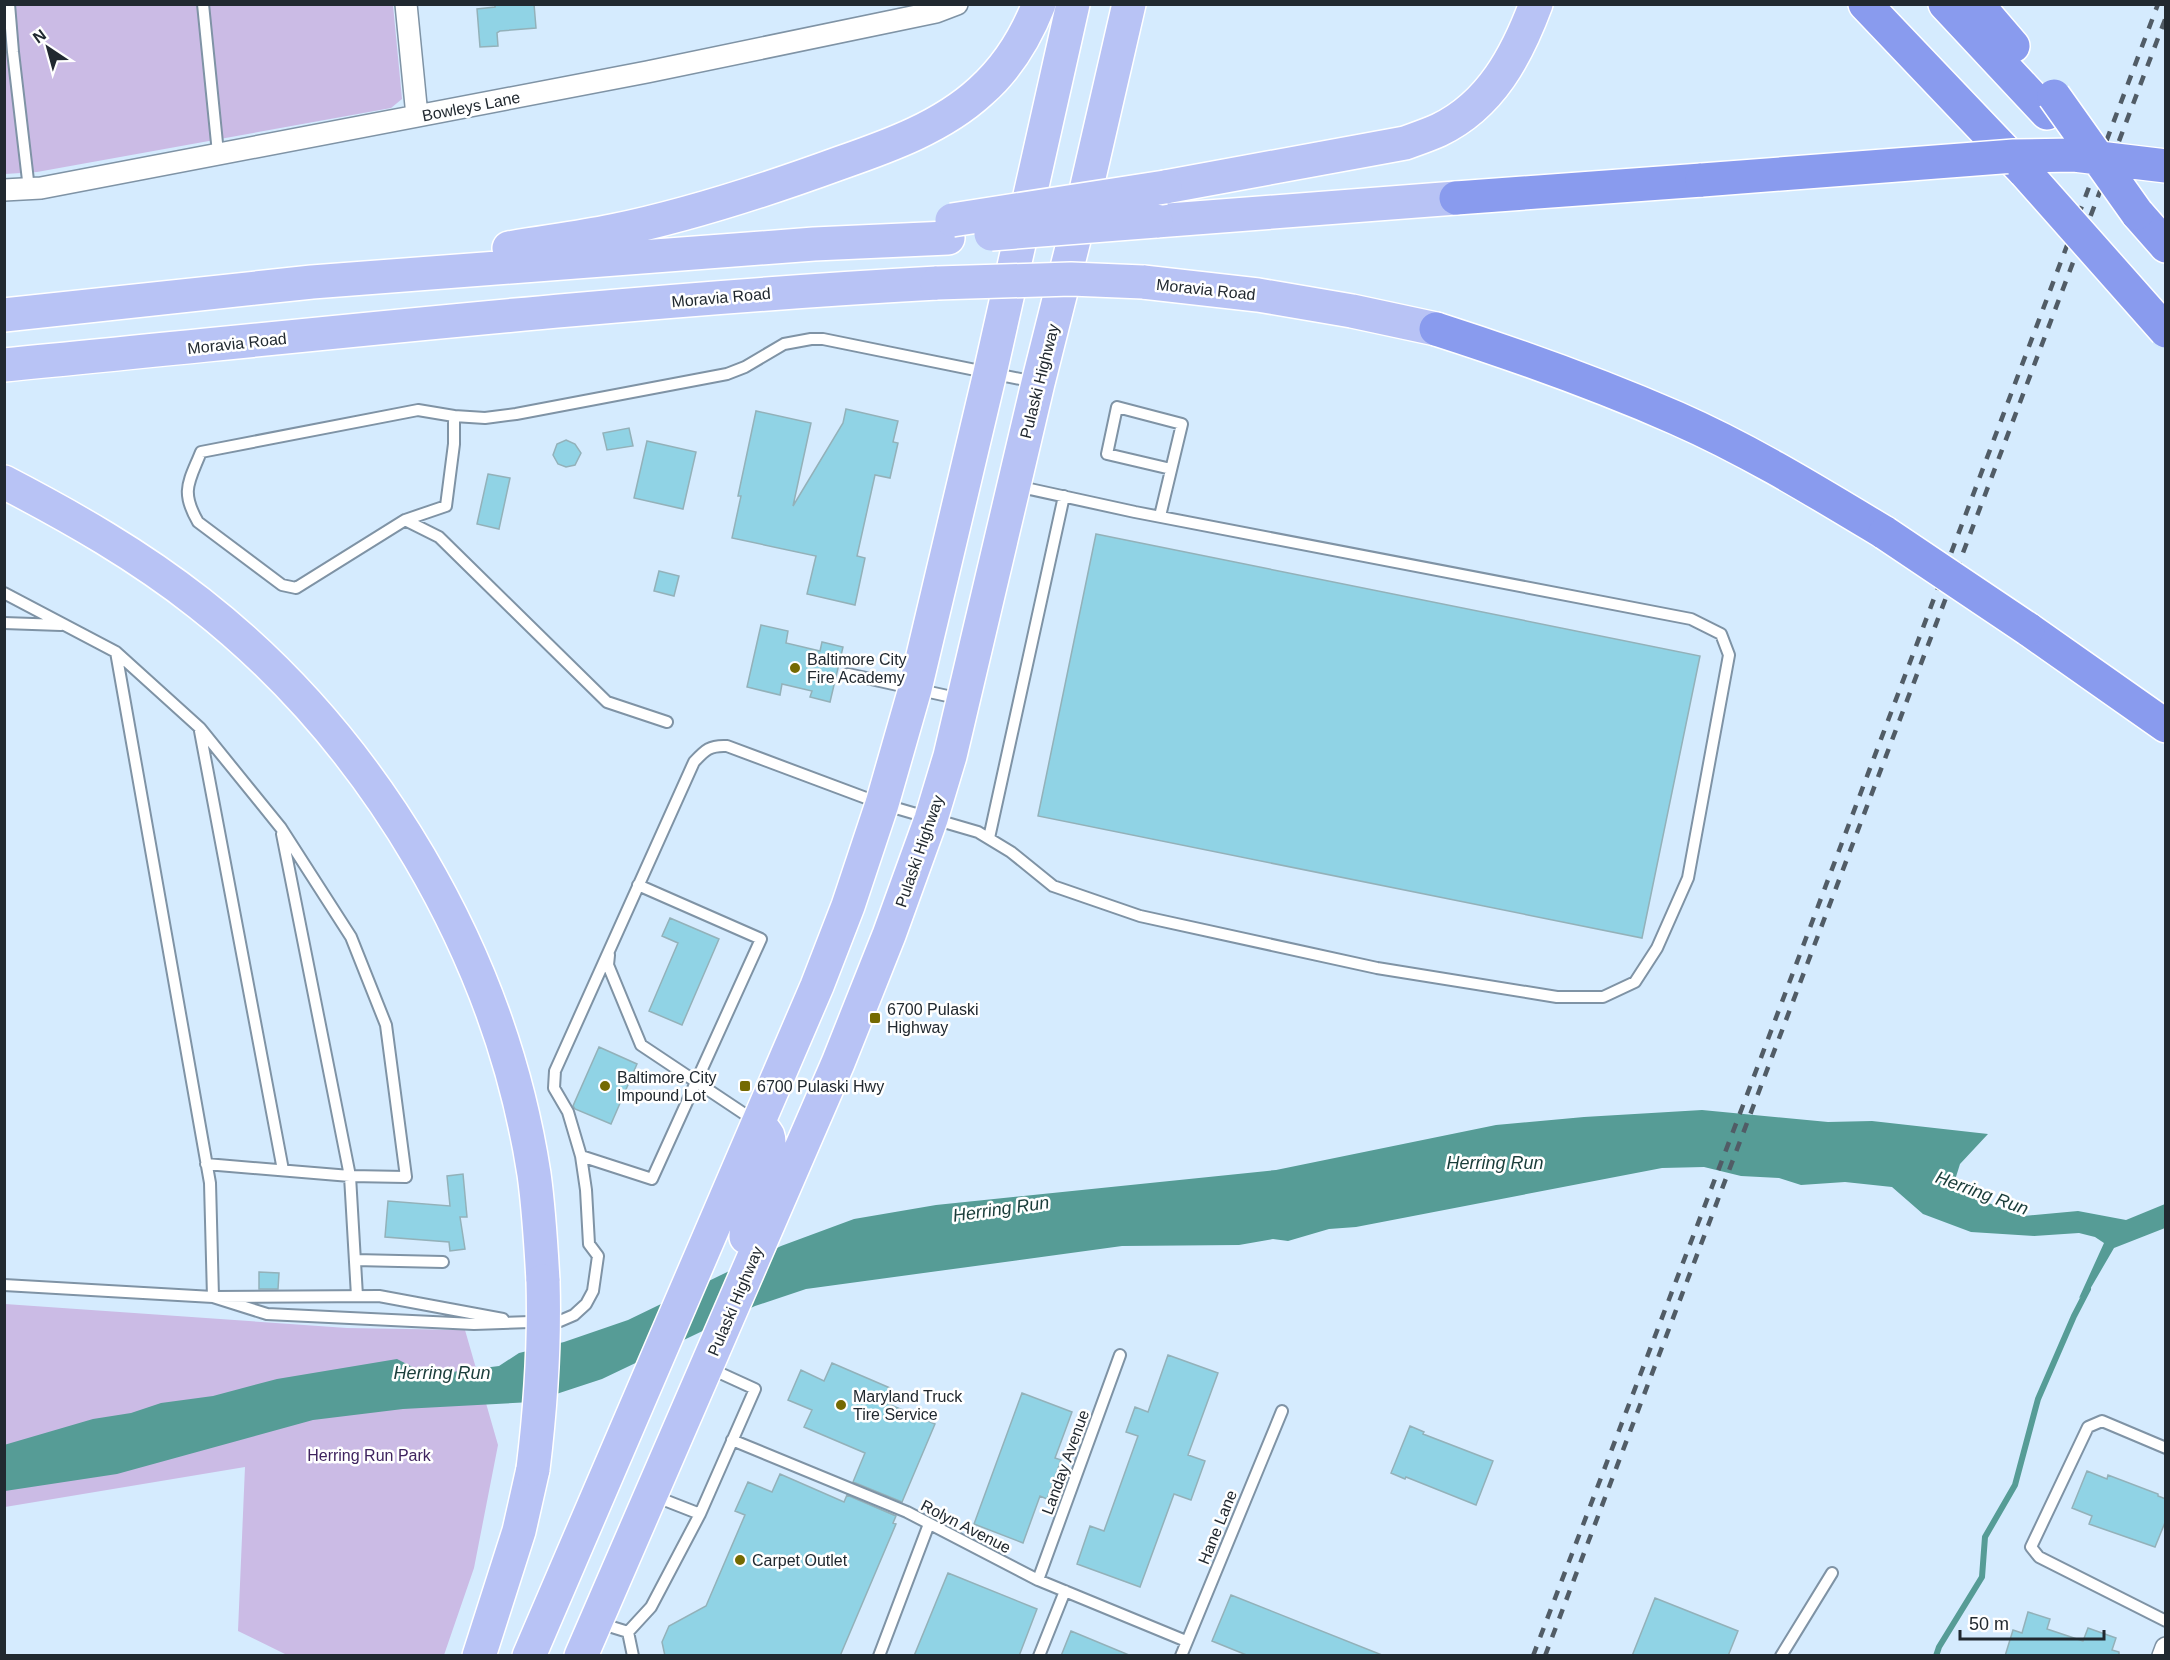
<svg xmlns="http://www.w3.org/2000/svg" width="2170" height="1660" viewBox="0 0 2170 1660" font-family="Helvetica,sans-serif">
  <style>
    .green { fill: #cbbbe5 }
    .water { fill: #569c96 }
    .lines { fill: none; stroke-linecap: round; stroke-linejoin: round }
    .stream { stroke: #569c96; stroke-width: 6 }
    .building { fill: #90d3e5; stroke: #93b1b9; stroke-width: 1.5 }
    .lane-casing { stroke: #7f93a5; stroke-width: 14 }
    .street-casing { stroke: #7f93a5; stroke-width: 24 }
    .primary-casing { stroke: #fff; stroke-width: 36 }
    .highway-casing { stroke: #fff; stroke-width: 36 }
    .lane { stroke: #fff; stroke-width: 10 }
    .street { stroke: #fff; stroke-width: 21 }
    .primary { stroke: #b8c3f5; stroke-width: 33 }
    .highway { stroke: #899bee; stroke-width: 33 }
    .rail { stroke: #515c66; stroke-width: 4.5; stroke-dasharray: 10 10; stroke-linecap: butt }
    .primary-bridge-casing { stroke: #fff; stroke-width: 36; stroke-linecap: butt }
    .highway-bridge-casing { stroke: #fff; stroke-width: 36; stroke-linecap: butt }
    .primary-bridge { stroke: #b8c3f5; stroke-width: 33 }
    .highway-bridge { stroke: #899bee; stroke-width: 33 }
    .poi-dot { fill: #746a02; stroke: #fff; stroke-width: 2 }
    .labels { text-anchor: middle; stroke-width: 5; stroke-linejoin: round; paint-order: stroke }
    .street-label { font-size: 16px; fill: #212930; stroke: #fff }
    .poi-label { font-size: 16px; fill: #212930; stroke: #fff; text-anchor: start }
    .park-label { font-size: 16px; fill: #3f245f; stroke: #fff }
    .water-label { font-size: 18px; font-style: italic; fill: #1a3d3a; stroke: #fff }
  </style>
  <rect width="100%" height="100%" fill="#d5ebfe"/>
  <!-- green -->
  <path class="green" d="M5 5H393L402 99 391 108 37 172 5 174Z
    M5 1304 347 1328 465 1330 498 1445 474 1568 444 1655H287L238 1631 245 1467 5 1507Z"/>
  <!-- water -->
  <path class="water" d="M1702 1110 1828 1122 1872 1121 1988 1134 1960 1164 1955 1180 1975 1198 2024 1216 2078 1211 2126 1220 2165 1204V1228L2114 1248 2089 1291 2079 1298 2104 1243 2095 1237 2079 1233 2034 1236 1971 1232 1923 1214 1892 1187 1845 1182 1801 1185 1779 1178 1741 1176 1704 1167 1662 1168 1356 1227 1329 1229 1288 1241 1273 1239 1239 1245 1122 1246 806 1289 755 1306 602 1379 532 1402 403 1409 313 1420 117 1474 5 1491 4 1445 93 1419 131 1413 161 1403 213 1396 277 1379 397 1359 428 1375 499 1366 519 1353 564 1342 628 1320 781 1246 854 1219 936 1205 1276 1170 1496 1125 1584 1117Z"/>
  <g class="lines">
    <!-- stream -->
    <path class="stream" d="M1936 1656 1939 1647 1982 1577 1985 1537 2015 1485 2038 1399 2074 1316 2088 1289"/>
  </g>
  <!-- building -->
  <path class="building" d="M495 4H534L536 28 500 31 497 33 498 46 480 47 477 9 495 7Z
    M846 409 898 421 893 442 898 443 890 478 875 475 857 556 865 558 855 605 807 594 816 556 732 538 741 496H738L756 411 811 423 793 506 843 423Z
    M629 428 633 446 607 450 603 433Z
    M566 440 575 444 581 453 575 465 566 467 558 464 553 455 557 444Z
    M647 441 696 452 683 509 634 498Z
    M488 474 510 478 499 529 477 524Z
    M1096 534 1700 656 1642 938 1038 816Z
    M659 571 679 576 674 596 654 591Z
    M761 625 788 631 786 643 820 651 822 642 843 647 830 702 810 697 812 691 782 684 780 695 747 687Z
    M670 918 719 939 682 1025 649 1011 678 943 662 936Z
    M599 1047 637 1064 611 1124 575 1109 573 1106Z
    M463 1174 467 1217H460L465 1249 450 1251 449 1242 385 1237 388 1201 450 1206 447 1176Z
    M259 1272 279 1273 278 1289H259Z
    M1168 1355 1218 1373 1188 1455 1205 1461 1191 1500 1174 1494 1140 1587 1077 1564 1090 1526 1104 1531 1138 1436 1126 1432 1135 1407 1148 1412Z
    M832 1363 890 1388 884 1402 935 1424 902 1502 853 1482 865 1453 804 1427 812 1410 788 1400 801 1370 824 1381Z
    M1022 1393 1072 1412 1055 1458 1061 1460 1047 1499 1040 1496 1023 1543 974 1524Z
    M1410 1426 1424 1432 1423 1434 1493 1461 1476 1505 1406 1477 1405 1479 1391 1473Z
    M2087 1471 2107 1479 2108 1475 2158 1494V1496L2166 1499V1520L2155 1547 2089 1524 2092 1516 2072 1508Z
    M780 1474 844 1502 847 1495 896 1516 893 1523 896 1524 840 1656H665L662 1642 669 1626 706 1606 745 1515 735 1511 748 1482 772 1492Z
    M948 1573 1037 1609 1019 1656H914Z
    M1231 1595 1382 1655V1656H1249L1212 1641Z
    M1655 1598 1738 1631 1728 1656H1632Z
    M2028 1612 2050 1619 2047 1629 2083 1641 2088 1628 2116 1638 2112 1650 2119 1652V1656H2005L2013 1630 2022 1633Z
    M1071 1631 1129 1655V1656H1061Z"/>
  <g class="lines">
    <!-- lane casing -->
    <g class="lane-casing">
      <path id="lane" d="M9 4 13 52 29 189
        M203 4 218 153
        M418 410 454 416V444L446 506 405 520 296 588 282 585 198 522C180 491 189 482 201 452Z
        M454 416 485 418 516 414 727 374 745 367 784 344 811 339H823L1035 382
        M1160 516 1182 424 1117 407 1107 454 1171 469
        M405 520 439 537 607 702 667 722
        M4 593 116 652 200 728 281 828 351 937 386 1025 406 1177 350 1176 206 1164
        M4 623 61 625
        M116 652 210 1183 213 1297
        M848 674 961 699
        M200 731 283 1170
        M282 834 350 1176 357 1296
        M989 838 1064 496
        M609 955 608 965 641 1045 755 1121
        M581 1156 652 1179 761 939 638 885
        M355 1260 443 1262
        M4 1285 213 1297 379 1296 503 1319
        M213 1297 267 1314 474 1324 560 1321 574 1315 586 1304 593 1291 598 1256 589 1244 586 1190 581 1156 568 1112 554 1088 555 1071 694 762C705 750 710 745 727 746L882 804 978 832 1011 852 1053 886 1140 916 1377 968 1557 997H1603L1635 982 1657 948 1688 878 1729 655 1721 634 1691 619 1135 512 1016 486
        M732 1440 907 1512 1038 1580 1186 1641
        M2166 1448 2102 1421 2088 1427 2031 1547 2039 1557 2166 1621
        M654 1496 700 1514 755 1389 709 1368
        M1038 1580 1120 1355
        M599 1623 628 1632 633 1656
        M628 1632 651 1607 700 1514
        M879 1656 929 1524
        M1039 1656 1065 1591
        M1181 1656 1282 1411
        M1781 1656 1832 1573"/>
    </g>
    <!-- street casing -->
    <g class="street-casing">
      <path id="street" d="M406 4 417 116
        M4 190 41 188 647 72 936 12 957 4
        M2163 1656 2166 1648"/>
    </g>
    <!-- primary casing -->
    <g class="primary-casing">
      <path id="primary" d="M1165 187 1405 143C1416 139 1428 135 1439 130 1491 105 1517 55 1536 4
        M1156 221 1456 198
        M509 248C543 242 578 238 612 231 690 215 766 190 840 163 889 146 942 127 981 91 1007 68 1026 37 1039 4
        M1143 282 1258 295 1352 311 1436 329
        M4 315 312 282 814 244 948 238
        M4 365C315 335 626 300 937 283
        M4 482C73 518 138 555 199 603 374 740 500 954 534 1174 539 1210 541 1245 543 1281
        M746 1237C746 1211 775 1154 768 1136 766 1132 762 1128 759 1124
        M479 1656 519 1531 533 1469
        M529 1656 817 986 848 906 882 804 915 689 990 373 1073 4
        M581 1656 838 1063 889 935 931 819 950 756 1038 383 1081 212 1129 4"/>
    </g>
    <!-- highway casing -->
    <g class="highway-casing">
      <path id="highway" d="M1865 4 2025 172
        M1945 4 2047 113
        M1977 4 2013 46
        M1456 198 1702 180
        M2137 213 2166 246
        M1436 329C1517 355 1598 384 1676 418 1749 450 1817 492 1885 533
        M2028 629 2166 726"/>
    </g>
    <!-- lane -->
    <use href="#lane" class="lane"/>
    <!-- street -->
    <use href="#street" class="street"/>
    <!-- primary -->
    <use href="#primary" class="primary"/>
    <!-- highway -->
    <use href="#highway" class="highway"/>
    <!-- rail -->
    <path class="rail" d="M1533 1656 1742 1108 2158 4
      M1545 1656 2166 17"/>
    <!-- primary-bridge casing -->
    <g class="primary-bridge-casing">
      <path id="primary-bridge" d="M952 220 1165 187
        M991 234 1156 221
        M937 283 1071 279 1143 282
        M533 1469C541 1404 545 1347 543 1281"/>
    </g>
    <!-- highway-bridge casing -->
    <g class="highway-bridge-casing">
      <path id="highway-bridge" d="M2054 96 2137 213
        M2025 172 2166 331
        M1702 180 2014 156 2074 155 2166 166
        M1885 533 2028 629"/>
    </g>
    <!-- primary-bridge -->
    <use href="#primary-bridge" class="primary-bridge"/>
    <!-- highway-bridge -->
    <use href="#highway-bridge" class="highway-bridge"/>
  </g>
  <!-- markers -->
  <g class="poi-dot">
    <circle cx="795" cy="668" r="6"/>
    <rect x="869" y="1012" width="12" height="12" rx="3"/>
    <circle cx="605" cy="1086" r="6"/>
    <rect x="739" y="1080" width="12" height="12" rx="3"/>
    <circle cx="841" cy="1405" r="6"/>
    <circle cx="740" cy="1560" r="6"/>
  </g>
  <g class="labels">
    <!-- street labels -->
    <g class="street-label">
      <text transform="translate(471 106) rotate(-11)" y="6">Bowleys Lane</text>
      <text transform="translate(1206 289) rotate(6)" y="6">Moravia Road</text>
      <text transform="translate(721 297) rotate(-5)" y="6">Moravia Road</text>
      <text transform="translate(237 343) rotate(-6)" y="6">Moravia Road</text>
      <text transform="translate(1039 381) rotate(-76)" y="6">Pulaski Highway</text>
      <text transform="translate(919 851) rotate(-71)" y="6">Pulaski Highway</text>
      <text transform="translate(735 1301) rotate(-67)" y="6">Pulaski Highway</text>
      <text transform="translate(1065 1462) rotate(-70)" y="6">Landay Avenue</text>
      <text transform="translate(966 1526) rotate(27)" y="6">Rolyn Avenue</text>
      <text transform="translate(1217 1527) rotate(-68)" y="6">Hane Lane</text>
    </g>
    <!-- poi labels -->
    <g class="poi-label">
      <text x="807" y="665">Baltimore City<tspan x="807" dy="18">Fire Academy</tspan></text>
      <text x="887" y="1015">6700 Pulaski<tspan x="887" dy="18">Highway</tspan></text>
      <text x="617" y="1083">Baltimore City<tspan x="617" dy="18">Impound Lot</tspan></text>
      <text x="757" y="1092">6700 Pulaski Hwy</text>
      <text x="853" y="1402">Maryland Truck<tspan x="853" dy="18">Tire Service</tspan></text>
      <text x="752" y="1566">Carpet Outlet</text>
    </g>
    <!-- park labels -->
    <g class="park-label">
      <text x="369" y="1461">Herring Run Park</text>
    </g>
    <!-- water labels -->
    <g class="water-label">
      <text x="1495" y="1169">Herring Run</text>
      <text transform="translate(1982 1193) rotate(20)" y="6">Herring Run</text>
      <text transform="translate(1001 1209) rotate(-8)" y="6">Herring Run</text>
      <text x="442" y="1379">Herring Run</text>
    </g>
  </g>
  <!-- border -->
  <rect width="2170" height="1660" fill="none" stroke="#212930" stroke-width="12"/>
  <!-- north arrow -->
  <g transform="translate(48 48) rotate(324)" stroke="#ffffff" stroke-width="4.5" paint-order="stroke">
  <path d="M0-4.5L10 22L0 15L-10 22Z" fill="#212930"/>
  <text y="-9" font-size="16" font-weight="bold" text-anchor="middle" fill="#212930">N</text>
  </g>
  <!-- scale -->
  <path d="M1960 1630v9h144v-9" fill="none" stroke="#212930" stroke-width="3"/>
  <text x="1969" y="1630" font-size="18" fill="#212930" stroke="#ffffff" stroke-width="4.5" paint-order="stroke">50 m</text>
</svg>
